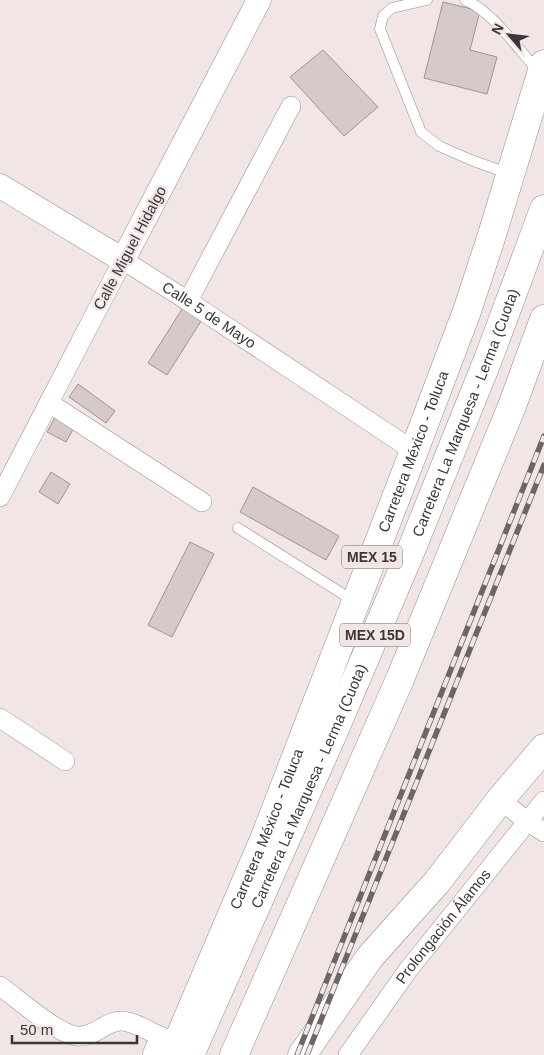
<svg xmlns="http://www.w3.org/2000/svg" width="544" height="1055" viewBox="0 0 544 1055" font-family="Helvetica,sans-serif">
  <style>
    .building { fill: #d5c9c9; stroke: #9f9394 }
    .lines { fill: none; stroke-linecap: round; stroke-linejoin: round }
    .service-casing { stroke: #988c8c; stroke-width: 11 }
    .minor-casing { stroke: #988c8c; stroke-width: 20 }
    .tertiary-casing { stroke: #988c8c; stroke-width: 25 }
    .primary-casing { stroke: #988c8c; stroke-width: 29 }
    .motorway-casing { stroke: #988c8c; stroke-width: 29 }
    .service { stroke: #fff; stroke-width: 10 }
    .minor { stroke: #fff; stroke-width: 19 }
    .tertiary { stroke: #fff; stroke-width: 24 }
    .primary { stroke: #fff; stroke-width: 28 }
    .motorway { stroke: #fff; stroke-width: 28 }
    .rail-casing { stroke: #6d6666; stroke-width: 5.5 }
    .rail { stroke: #f2e5e5; stroke-width: 4; stroke-dasharray: 11; stroke-linecap: butt }
    .labels { text-anchor: middle; stroke-width: 5; stroke-linejoin: round; paint-order: stroke }
    .shield { fill: #f2e5e5; stroke: #736b6b; stroke-width: 1 }
    .shield-label { font-size: 14px; font-weight: bold; fill: #3c3737 }
    .street-label { font-size: 15px; fill: #3c3737; stroke: #f2e5e5 }
  </style>
  <rect width="100%" height="100%" fill="#f2e5e5"/>
  <!-- building -->
  <path class="building" d="M443 2 480 11 470 50 497 57 487 94 424 78Z
    M323 50 378 107 344 136 290 77Z
    M184 306 203 318 167 375 148 363Z
    M78 384 115 411 106 423 69 397Z
    M57 414 76 424 66 442 47 432Z
    M51 472 70 484 58 504 39 492Z
    M253 487 339 536 326 560 240 512Z
    M190 542 214 554 172 637 148 625Z"/>
  <g class="lines">
    <!-- service casing -->
    <g class="service-casing">
      <path id="service" d="M427 0 392 8 383 16 380 29 421 132 439 146 471 160 510 174
        M465 0C491 10 519 50 539 72
        M238 528 354 601"/>
    </g>
    <!-- minor casing -->
    <g class="minor-casing">
      <g id="minor">
        <path d="M188 301 291 106"/>
        <path d="M49 403 202 502"/>
        <path id="s1" d="M0 497 123 260 188 301 414 451"/>
        <path d="M0 718 65 761"/>
        <path d="M500 800 527 821 544 832"/>
        <path d="M0 986C18 999 57 1034 77 1036 94 1038 105 1021 121 1021 133 1021 148 1031 160 1036"/>
        <path d="M152 1055 160 1036 170 1040"/>
        <path id="s2" d="M348 1055 408 970 544 801"/>
      </g>
    </g>
    <!-- tertiary casing -->
    <g class="tertiary-casing">
      <path id="tertiary" d="M0 186 123 260 259 0"/>
    </g>
    <!-- primary casing -->
    <g class="primary-casing">
      <g id="primary">
        <path id="s3" d="M172 1055 265 837 414 451 467 311 491 238 544 64"/>
        <path d="M302 1055 370 957 437 882 500 800 544 748"/>
      </g>
    </g>
    <!-- motorway casing -->
    <g class="motorway-casing">
      <g id="motorway">
        <path id="s4" d="M190 1055 334 731 412 548 489 357 544 209"/>
        <path d="M234 1055 400 679 512 406 544 319"/>
      </g>
    </g>
    <!-- service -->
    <use href="#service" class="service"/>
    <!-- minor -->
    <use href="#minor" class="minor"/>
    <!-- tertiary -->
    <use href="#tertiary" class="tertiary"/>
    <!-- primary -->
    <use href="#primary" class="primary"/>
    <!-- motorway -->
    <use href="#motorway" class="motorway"/>
    <!-- rail casing -->
    <g class="rail-casing">
      <path id="rail" d="M297 1055 544 436
        M307 1055 544 465"/>
    </g>
    <!-- rail -->
    <use href="#rail" class="rail"/>
  </g>
  <g class="labels">
    <!-- shield labels -->
    <g class="shield">
      <rect x="342" y="545.5" width="60" height="23" rx="4"/>
      <rect x="340" y="623.5" width="70" height="23" rx="4"/>
    </g>
    <g class="shield-label">
      <text x="372" y="562">MEX 15</text>
      <text x="375" y="640">MEX 15D</text>
    </g>
    <!-- street labels -->
    <g class="street-label">
      <text transform="translate(130 248) rotate(-62)" y="5">Calle Miguel Hidalgo</text>
      <text dy="5" stroke="none"><textPath href="#s1" startOffset="369">Calle 5 de Mayo</textPath></text>
      <text dy="5" stroke="none"><textPath href="#s4" startOffset="699">Carretera La Marquesa - Lerma (Cuota)</textPath></text>
      <text dy="5" stroke="none"><textPath href="#s3" startOffset="650">Carretera México - Toluca</textPath></text>
      <text dy="5" stroke="none"><textPath href="#s4" startOffset="294">Carretera La Marquesa - Lerma (Cuota)</textPath></text>
      <text dy="5" stroke="none"><textPath href="#s3" startOffset="245">Carretera México - Toluca</textPath></text>
      <text dy="5" stroke="none"><textPath href="#s2" startOffset="160">Prolongación Álamos</textPath></text>
    </g>
  </g>
  <!-- north arrow -->
  <g transform="translate(509 35) rotate(298)" stroke="#f2e5e5" stroke-width="4" paint-order="stroke">
  <path d="M0-4L9 19L0 12L-9 19Z" fill="#3c3737"/>
  <text y="-8" font-size="14" font-weight="bold" text-anchor="middle" fill="#3c3737">N</text>
  </g>
  <!-- scale -->
  <path d="M12 1035v8h125v-8" fill="none" stroke="#3c3737" stroke-width="2.5"/>
  <text x="20" y="1035" font-size="15" fill="#3c3737" stroke="#f2e5e5" stroke-width="4" paint-order="stroke">50 m</text>
</svg>
